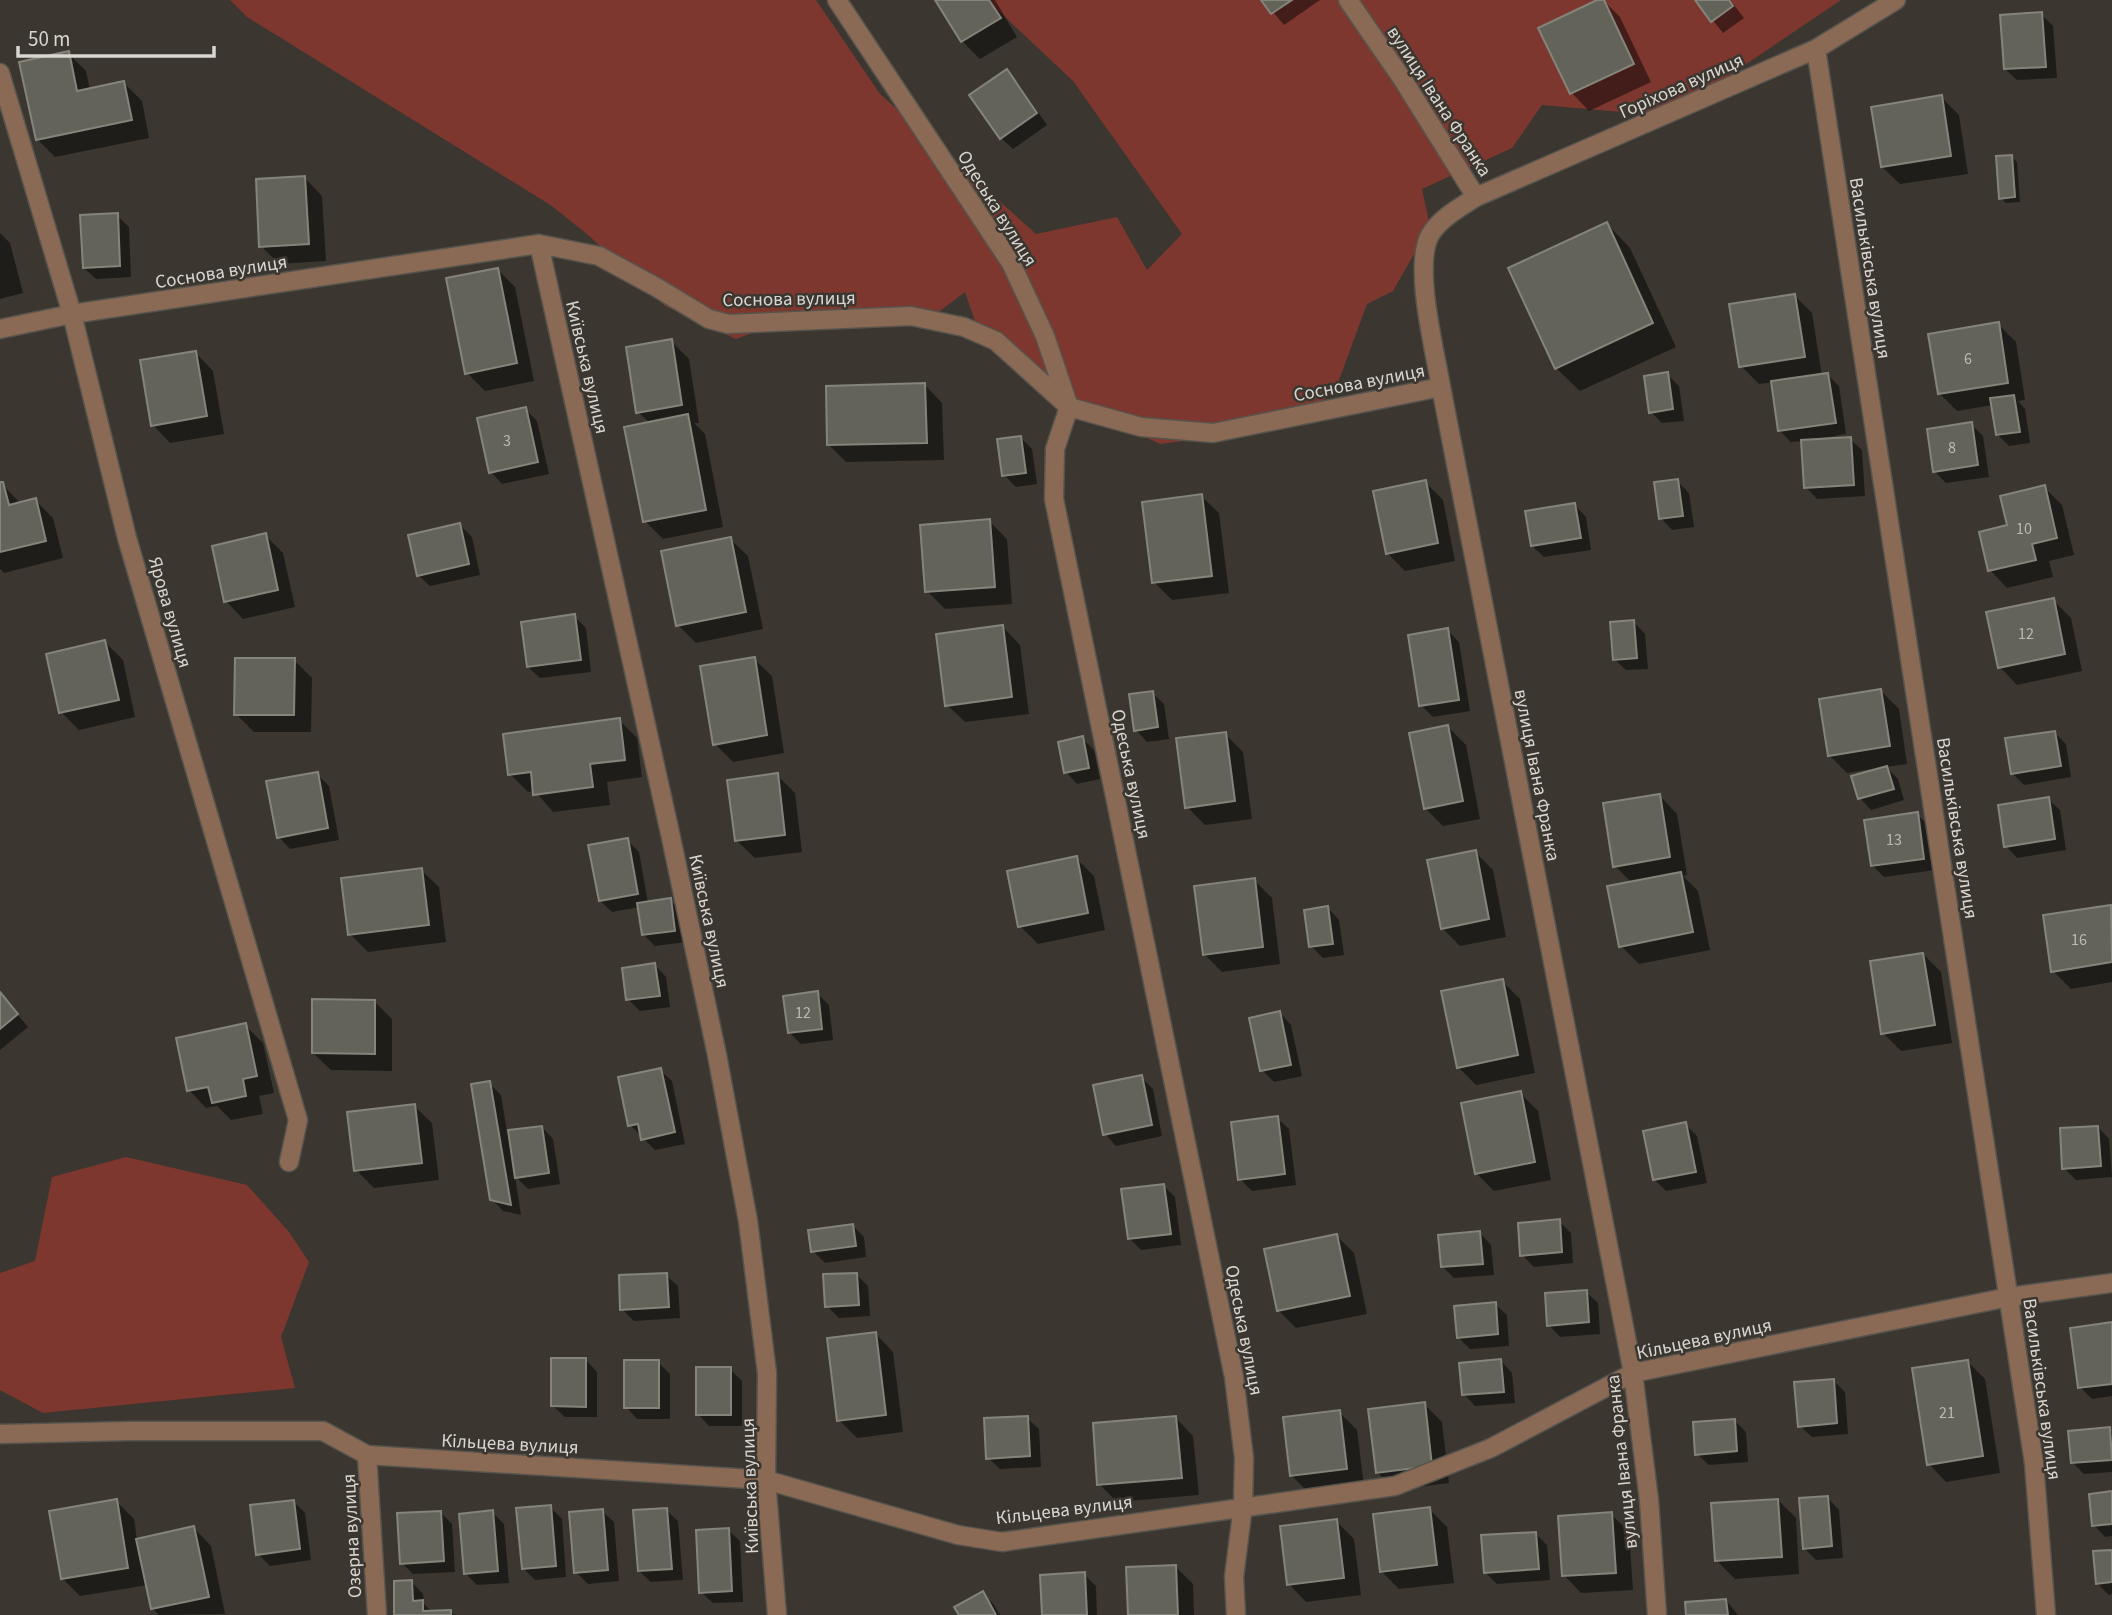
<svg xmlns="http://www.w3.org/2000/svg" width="2112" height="1615" viewBox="0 0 2112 1615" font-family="'Source Sans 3',sans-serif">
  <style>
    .green { fill: #7d372f }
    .shadow { fill: #0007 }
    .building { fill: #64635a; stroke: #84847b; stroke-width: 2 }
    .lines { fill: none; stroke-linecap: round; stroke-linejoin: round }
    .minor-casing { stroke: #57544d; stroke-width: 21 }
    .minor { stroke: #8b6a55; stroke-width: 18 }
    .labels { text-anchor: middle; stroke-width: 5; stroke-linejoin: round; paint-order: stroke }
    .number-label { font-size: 16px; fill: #bcb9b3 }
    .street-label { font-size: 19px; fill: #d9d6d1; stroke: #3b3730 }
  </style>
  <rect width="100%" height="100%" fill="#3b3730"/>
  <!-- green -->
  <path class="green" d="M230 0H816L880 94 1036 234 1117 217 1147 270 1182 234 1073 81 987 0H1841L1718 83 1655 115 1542 105 1512 148 1422 189 1430 226 1393 291 1367 304 1335 391 1290 427 1160 444 1090 411 1037 367 977 327 965 292 925 322 765 328 736 339 665 306 588 235 552 206 247 17Z
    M126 1157 247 1185 289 1232 309 1262 281 1337 295 1388 43 1413 0 1390V1273L35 1261 52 1177Z"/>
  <!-- shadow -->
  <path class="shadow" d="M937 0H995L1017 37 980 59 962 41Z
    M1263 0H1320L1284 25Z
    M1603 0 1620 17 1651 82 1589 111 1572 93 1541 29Z
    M1697 0H1730L1744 18 1723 33Z
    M2041 14 2053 26 2057 78 2017 80 2005 69Z
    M68 53 86 71 90 90 124 83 142 101 149 138 55 157 37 139Z
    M1006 71 1018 83 1047 125 1013 149 1001 138Z
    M1941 97 1959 115 1968 174 1900 184 1882 167Z
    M2012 157 2017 162 2020 202 2006 203 2001 198Z
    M305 178 322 196 326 261 279 264 261 246Z
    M117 215 129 227 131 277 96 279 84 268Z
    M1607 224 1630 248 1676 347 1580 391 1556 368Z
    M0 233 10 243 23 293 0 299Z
    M497 269 515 287 534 381 485 391 467 373Z
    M1794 295 1812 313 1822 376 1828 375 1839 386 1846 434 1822 438 1823 441 1850 439 1862 450 1865 496 1817 499 1806 487 1803 441 1791 442 1780 431 1773 382 1759 384 1741 366Z
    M1998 324 2016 342 2025 400 2018 401 2025 409 2030 443 2009 446 1997 434 1993 405 1957 411 1939 393Z
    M671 341 689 359 699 423H694L705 434 723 527 663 539 645 521 650 423 638 412Z
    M196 353 213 371 224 434 170 443 153 425Z
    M1667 374 1679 386 1684 421 1662 423 1651 412Z
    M925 385 942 403 944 460 846 462 828 444Z
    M525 409 537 421 549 474 502 484 491 472Z
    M1971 424 1983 436 1989 477 1946 483 1934 471Z
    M1021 438 1032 449 1037 484 1016 487 1004 475Z
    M1677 481 1689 493 1694 527 1672 530 1661 518Z
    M1425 482 1443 500 1455 561 1405 571 1387 553Z
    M0 484H2L21 504 35 500 53 518 63 558 4 573 0 569Z
    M2044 487 2062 505 2074 555 2049 561 2053 577 2007 588 1990 570 2009 526Z
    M1201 496 1219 513 1229 593 1172 600 1154 582Z
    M1575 505 1586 517 1591 550 1544 557 1532 546Z
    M989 521 1007 539 1012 604 945 609 927 591Z
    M460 525 472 537 480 575 430 586 418 575Z
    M265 535 283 553 295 607 243 619 226 601Z
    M730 539 748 556 763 629 696 643 678 625Z
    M2053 600 2071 618 2082 671 2017 685 2000 667Z
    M574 616 586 628 591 672 540 678 528 667Z
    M1634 622 1645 634 1648 669 1626 670 1614 659Z
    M1003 627 1020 645 1029 714 965 722 947 705Z
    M1447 630 1459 642 1470 711 1433 717 1421 705Z
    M105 642 123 660 135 717 79 730 61 712Z
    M754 659 772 676 784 753 733 762 715 744Z
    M294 660 312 678 311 732H254L236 714Z
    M1881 691 1899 709 1907 764 1886 767 1898 779 1904 800 1871 810 1860 798 1871 769 1847 773 1829 755Z
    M1152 693 1164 704 1169 739 1147 742 1136 730Z
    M619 720 637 738 642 777 607 782 610 805 553 812 535 791 528 792 510 774Z
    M1448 727 1466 745 1480 819 1443 826 1425 808Z
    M2055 733 2066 744 2071 777 2024 785 2012 773Z
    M1225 734 1243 752 1252 819 1205 825 1187 807Z
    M1082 738 1094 750 1100 779 1077 784 1066 772Z
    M317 774 329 786 339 840 290 849 279 837Z
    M777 775 795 793 802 852 755 858 737 841Z
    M1660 796 1677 814 1687 875 1683 876 1698 891 1710 950 1639 964 1621 946 1632 883 1615 866Z
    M2048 799 2060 810 2066 850 2017 858 2006 846Z
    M1917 814 1929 826 1935 870 1884 877 1873 866Z
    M627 840 639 852 648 903 670 900 682 912 686 942 655 946 643 934 640 907 612 912 600 901Z
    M1475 852 1493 870 1506 937 1460 946 1442 928Z
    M1076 858 1094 876 1105 930 1038 944 1020 926Z
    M421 870 439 887 446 942 368 952 350 934Z
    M1254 880 1272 898 1280 964 1222 972 1204 954Z
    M2110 906 2112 908V982L2071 989 2053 971Z
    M1328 908 1339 920 1344 955 1323 958 1311 946Z
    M1923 954 1941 972 1952 1043 1901 1051 1883 1033Z
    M655 965 666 977 670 1007 640 1011 628 999Z
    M1502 981 1520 999 1535 1073 1476 1085 1458 1067Z
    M0 993 28 1027 0 1050Z
    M817 993 829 1005 833 1040 801 1044 789 1032Z
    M375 1002 392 1019V1071L331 1070 313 1053Z
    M1280 1013 1291 1025 1302 1076 1274 1082 1262 1070Z
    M245 1025 263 1043 274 1093 259 1096 263 1114 231 1120 217 1106 206 1108 189 1090Z
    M660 1070 672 1081 685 1144 655 1150 630 1125Z
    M1141 1077 1153 1089 1162 1136 1116 1146 1105 1134Z
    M489 1083 501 1095 507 1132 542 1127 553 1139 560 1184 528 1189 515 1176 521 1215 503 1211 492 1199Z
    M1520 1093 1538 1111 1551 1180 1494 1191 1476 1173Z
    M414 1106 432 1123 439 1180 374 1188 356 1170Z
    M1277 1118 1289 1129 1296 1185 1252 1191 1240 1179Z
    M1685 1124 1697 1136 1707 1183 1666 1191 1655 1180Z
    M2098 1127 2109 1139 2112 1177 2076 1180 2064 1168Z
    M1164 1186 1175 1197 1181 1245 1141 1250 1129 1238Z
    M1559 1221 1571 1233 1573 1263 1534 1267 1522 1255Z
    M852 1225 864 1237 866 1257 825 1263 813 1251Z
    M1480 1233 1491 1245 1494 1275 1454 1278 1443 1267Z
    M1337 1236 1354 1253 1367 1314 1296 1328 1278 1310Z
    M856 1274 868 1286 870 1316 839 1318 827 1306Z
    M666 1275 678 1286 680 1318 634 1321 622 1309Z
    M1586 1292 1598 1303 1600 1334 1560 1337 1549 1325Z
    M1495 1304 1507 1315 1509 1346 1470 1349 1458 1337Z
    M2112 1324V1396L2092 1399 2080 1387Z
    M876 1334 893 1352 903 1432 857 1438 839 1420Z
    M586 1360 597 1372V1417H565L553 1406Z
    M1501 1361 1512 1373 1515 1403 1475 1406 1464 1394Z
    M1967 1361 1985 1379 2000 1473 1946 1482 1929 1464Z
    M658 1362 670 1374V1419H637L626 1407Z
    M730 1369 742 1381V1426H709L698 1414Z
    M1833 1380 1845 1392 1848 1434 1812 1437 1800 1426Z
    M1424 1404 1442 1422 1449 1483 1395 1490 1377 1472Z
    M1339 1412 1357 1430 1364 1486 1309 1493 1291 1475Z
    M1027 1418 1039 1429 1041 1467 1000 1469 988 1458Z
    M1176 1418 1193 1436 1199 1495 1117 1502 1099 1484Z
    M1734 1420 1746 1432 1748 1462 1709 1465 1697 1454Z
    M2109 1429 2112 1432V1472L2084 1474 2073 1463Z
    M2112 1493V1536L2105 1537 2094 1525Z
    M1828 1498 1839 1510 1843 1558 1816 1560 1804 1548Z
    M1778 1500 1796 1518 1799 1574 1735 1579 1717 1561Z
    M116 1501 134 1519 137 1540 194 1528 211 1546 225 1614 159 1615 152 1608 148 1585 80 1596 62 1578Z
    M294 1502 305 1513 311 1560 270 1566 258 1554Z
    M550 1507 562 1519 566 1577 535 1580 523 1568Z
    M1429 1509 1447 1527 1454 1583 1399 1589 1382 1572Z
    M666 1510 678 1521 683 1580 651 1582 639 1571Z
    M602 1511 614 1522 619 1581 588 1584 576 1572Z
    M440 1512 452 1524 455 1572 413 1574 402 1563Z
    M492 1512 504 1524 509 1583 477 1585 465 1573Z
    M1611 1514 1629 1532 1633 1590 1581 1593 1564 1575Z
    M1336 1521 1354 1539 1361 1595 1306 1602 1289 1584Z
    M728 1530 740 1541 743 1602 713 1603 701 1592Z
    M1536 1534 1547 1545 1550 1580 1497 1584 1485 1572Z
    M2112 1551V1594L2109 1595 2097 1583Z
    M1175 1566 1193 1584 1194 1615H1130Z
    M1084 1574 1096 1586 1097 1615H1043Z
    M412 1582 423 1594 424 1604 432 1612H451L454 1615H396Z
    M983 1593 994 1605 1000 1615H961Z
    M1726 1600 1738 1615H1687Z"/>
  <!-- building -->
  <path class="building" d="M935 0H989L1001 18 961 42Z
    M1261 0H1292L1271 14Z
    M1597 0H1604L1634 64 1570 94 1538 28Z
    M1695 0H1729L1733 6 1711 22Z
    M2042 12 2046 67 2004 69 2000 15Z
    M69 51 77 91 124 81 132 120 36 140 19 62Z
    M1007 69 1037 113 1000 139 969 95Z
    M1942 95 1951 156 1881 167 1871 107Z
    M2012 155 2015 197 1999 199 1996 156Z
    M305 176 309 244 259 247 256 179Z
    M118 213 120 266 83 268 80 215Z
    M1607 222 1653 323 1555 369 1508 268Z
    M498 268 517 363 465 374 446 278Z
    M1795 294 1805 357 1739 367 1729 304Z
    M1999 322 2008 383 1938 394 1928 334Z
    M672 339 682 405 636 413 626 347Z
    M196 351 207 416 151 426 140 360Z
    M1668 372 1673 409 1649 413 1644 376Z
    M1828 373 1836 423 1778 431 1771 381Z
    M925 383 927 443 827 445 826 386Z
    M2014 395 2020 432 1996 435 1990 398Z
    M526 407 538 462 489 473 477 418Z
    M688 414 706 510 643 522 624 427Z
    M1972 422 1978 465 1933 472 1927 429Z
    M1021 436 1026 473 1002 476 997 439Z
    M1851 437 1854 485 1804 488 1801 440Z
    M1678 479 1683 516 1659 519 1654 482Z
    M1426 480 1438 543 1386 554 1373 491Z
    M0 482H3L9 505 36 498 46 541 0 552Z
    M2045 485 2057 538 2032 544 2036 560 1988 571 1979 532 2007 525 2000 496Z
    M1202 494 1212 576 1152 583 1142 502Z
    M1575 503 1581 538 1531 546 1525 511Z
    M990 519 995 587 925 592 920 525Z
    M460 523 469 564 417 576 408 535Z
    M266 533 278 590 224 602 212 546Z
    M731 537 746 612 676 626 661 551Z
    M2054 598 2065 654 1998 668 1986 612Z
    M575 614 581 660 527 667 521 622Z
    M1634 620 1637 658 1613 660 1610 622Z
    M1003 625 1012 697 945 706 936 634Z
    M1448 628 1459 700 1419 706 1408 635Z
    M105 640 119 700 59 713 46 654Z
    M755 657 767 735 713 745 700 666Z
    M235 658H295L294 715H234Z
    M1881 689 1890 746 1828 756 1819 699Z
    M1153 691 1158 727 1134 731 1129 694Z
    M620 718 625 760 590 764 593 787 533 795 531 772 508 775 503 734Z
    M1448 725 1463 801 1424 809 1409 733Z
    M2055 731 2061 766 2011 774 2005 738Z
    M1226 732 1235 801 1185 808 1176 738Z
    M1083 736 1089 768 1064 773 1058 742Z
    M1887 766 1894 789 1858 799 1851 776Z
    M318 772 328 828 277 838 266 781Z
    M778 773 785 835 735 841 727 780Z
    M1660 794 1670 857 1613 867 1603 803Z
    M2049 797 2055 839 2004 847 1998 805Z
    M1918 812 1924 859 1871 866 1864 820Z
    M628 838 638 894 599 901 588 845Z
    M1476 850 1489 919 1441 929 1427 860Z
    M1077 856 1088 913 1018 927 1007 871Z
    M422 868 429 925 348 935 341 878Z
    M1681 872 1693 932 1619 947 1607 886Z
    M1255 878 1263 947 1203 955 1194 886Z
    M671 898 675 931 642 935 637 903Z
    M2111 905 2112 962 2051 972 2043 915Z
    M1328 906 1333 944 1309 947 1304 910Z
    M1923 953 1935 1025 1881 1034 1870 961Z
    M655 963 660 996 626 1000 622 968Z
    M1503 979 1518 1055 1457 1068 1441 991Z
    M818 991 822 1029 788 1033 783 996Z
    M0 992 18 1014 0 1029Z
    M312 999 375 1000V1054L312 1053Z
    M1280 1011 1291 1065 1260 1071 1249 1018Z
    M246 1023 257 1076 243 1079 246 1096 212 1103 208 1087 187 1091 176 1038Z
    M661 1068 675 1132 641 1140 638 1124 628 1126 618 1077Z
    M1142 1075 1152 1125 1103 1135 1093 1085Z
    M490 1081 511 1205 490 1200 471 1084Z
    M1521 1091 1535 1162 1475 1174 1461 1103Z
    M415 1104 422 1163 354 1171 347 1112Z
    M1278 1116 1285 1174 1238 1180 1231 1122Z
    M1686 1122 1696 1172 1653 1180 1643 1131Z
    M542 1126 549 1173 515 1178 508 1130Z
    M2098 1126 2101 1166 2062 1169 2060 1128Z
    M1164 1184 1171 1234 1128 1239 1121 1189Z
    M1560 1219 1562 1252 1520 1256 1518 1223Z
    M853 1224 856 1246 811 1252 808 1230Z
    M1480 1231 1483 1264 1441 1267 1438 1235Z
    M1337 1234 1350 1296 1277 1311 1264 1249Z
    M667 1273 669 1307 620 1310 619 1275Z
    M857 1273 859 1305 825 1307 823 1274Z
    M1587 1290 1589 1322 1547 1326 1545 1293Z
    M1496 1302 1498 1334 1457 1338 1454 1306Z
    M2112 1322V1384L2078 1388 2070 1328Z
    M876 1332 886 1415 837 1421 827 1338Z
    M551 1358H586V1407L551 1406Z
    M1501 1359 1504 1392 1462 1395 1459 1363Z
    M624 1360H659V1408H624Z
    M1968 1360 1983 1456 1927 1465 1912 1368Z
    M696 1367H731V1415H696Z
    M1834 1379 1837 1423 1798 1427 1794 1382Z
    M1425 1402 1432 1466 1376 1473 1368 1409Z
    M1340 1410 1347 1469 1290 1476 1283 1417Z
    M1028 1416 1030 1456 986 1459 984 1418Z
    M1176 1416 1182 1478 1097 1485 1093 1423Z
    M1735 1419 1737 1451 1695 1455 1693 1422Z
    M2110 1427 2112 1460 2071 1463 2068 1431Z
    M2112 1491V1524L2092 1526 2089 1494Z
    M1828 1496 1832 1546 1803 1549 1799 1498Z
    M117 1499 128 1568 61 1579 49 1511Z
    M1778 1499 1782 1557 1715 1561 1711 1503Z
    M294 1500 300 1549 256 1555 250 1505Z
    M551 1505 556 1566 522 1569 516 1508Z
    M1430 1507 1437 1565 1380 1572 1373 1514Z
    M667 1508 672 1569 638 1571 633 1510Z
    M603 1509 608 1570 574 1573 569 1512Z
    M493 1510 498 1571 464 1574 459 1514Z
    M441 1511 444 1561 400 1564 397 1513Z
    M1612 1512 1616 1573 1562 1576 1558 1516Z
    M1337 1519 1344 1578 1287 1585 1280 1526Z
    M194 1526 209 1597 151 1609 136 1539Z
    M729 1528 732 1591 699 1593 696 1530Z
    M1536 1532 1539 1569 1484 1573 1481 1535Z
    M2112 1550V1582L2096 1584 2093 1551Z
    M1176 1565 1178 1615H1128L1126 1567Z
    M1085 1572 1087 1615H1042L1040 1575Z
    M412 1580 413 1601 423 1600V1611L451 1610V1615H394V1581Z
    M983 1591 996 1615H959L954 1607Z
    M1726 1599 1728 1615H1686L1685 1602Z"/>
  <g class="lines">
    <!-- minor casing -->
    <g class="minor-casing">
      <path id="minor" d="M837 0 1011 263 1045 336 1069 407 1055 449 1054 499 1234 1377 1244 1458 1243 1506 1234 1577 1236 1615
        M1348 0 1403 80 1476 197
        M1816 49 2034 1463 2046 1615
        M0 73 72 314 127 538 298 1120 289 1162
        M539 244 670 833 717 1055 748 1221 767 1373 766 1480 777 1615
        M0 329 72 314 539 244 599 256 656 287 709 319 728 324 911 316 964 327 996 341 1069 407 1141 427 1213 433 1441 387
        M0 1434 130 1431H323L367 1455 766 1480 958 1535 1002 1542 1395 1486 1491 1448 1633 1373 2009 1297 2112 1283
        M367 1455 377 1615
        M1657 1615 1649 1500 1633 1373 1441 387C1435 351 1413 266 1430 235 1440 218 1461 207 1476 197L1816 49 1896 0"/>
    </g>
    <!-- minor -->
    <use href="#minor" class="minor"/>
  </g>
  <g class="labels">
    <!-- number labels -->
    <g class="number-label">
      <text x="1968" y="364">6</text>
      <text x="507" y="446">3</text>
      <text x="1952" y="453">8</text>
      <text x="2024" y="534">10</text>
      <text x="2026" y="639">12</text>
      <text x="1894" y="845">13</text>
      <text x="2079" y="945">16</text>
      <text x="803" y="1018">12</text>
      <text x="1947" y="1418">21</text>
    </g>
    <!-- street labels -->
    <g class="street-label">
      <text transform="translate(1681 85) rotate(-24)" y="7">Горіхова вулиця</text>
      <text transform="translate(1440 101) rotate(57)" y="7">вулиця Івана Франка</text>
      <text transform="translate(998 208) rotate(58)" y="7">Одеська вулиця</text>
      <text transform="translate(1871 268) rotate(81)" y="7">Васильківська вулиця</text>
      <text transform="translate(221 271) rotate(-9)" y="7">Соснова вулиця</text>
      <text transform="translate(789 298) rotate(-1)" y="7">Соснова вулиця</text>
      <text transform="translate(588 367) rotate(77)" y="7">Київська вулиця</text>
      <text transform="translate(1359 382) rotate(-11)" y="7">Соснова вулиця</text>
      <text transform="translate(171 612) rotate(74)" y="7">Ярова вулиця</text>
      <text transform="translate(1132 774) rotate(78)" y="7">Одеська вулиця</text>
      <text transform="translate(1538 775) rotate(79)" y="7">вулиця Івана Франка</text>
      <text transform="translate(1958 828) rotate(81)" y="7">Васильківська вулиця</text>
      <text transform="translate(710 921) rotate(78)" y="7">Київська вулиця</text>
      <text transform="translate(1245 1330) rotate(79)" y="7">Одеська вулиця</text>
      <text transform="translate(1704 1338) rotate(-12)" y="7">Кільцева вулиця</text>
      <text transform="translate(2043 1389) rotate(82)" y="7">Васильківська вулиця</text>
      <text transform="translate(510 1443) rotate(3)" y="7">Кільцева вулиця</text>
      <text transform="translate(1621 1462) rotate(-96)" y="7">вулиця Івана Франка</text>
      <text transform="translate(749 1486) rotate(-92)" y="7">Київська вулиця</text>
      <text transform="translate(1064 1509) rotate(-7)" y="7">Кільцева вулиця</text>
      <text transform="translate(351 1536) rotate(-93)" y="7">Озерна вулиця</text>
    </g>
  </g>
  <!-- scale -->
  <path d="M18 46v10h196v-10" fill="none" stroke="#d9d6d1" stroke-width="3.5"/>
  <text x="28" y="46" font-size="21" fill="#d9d6d1" stroke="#3b3730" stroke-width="5" paint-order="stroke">50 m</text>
</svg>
